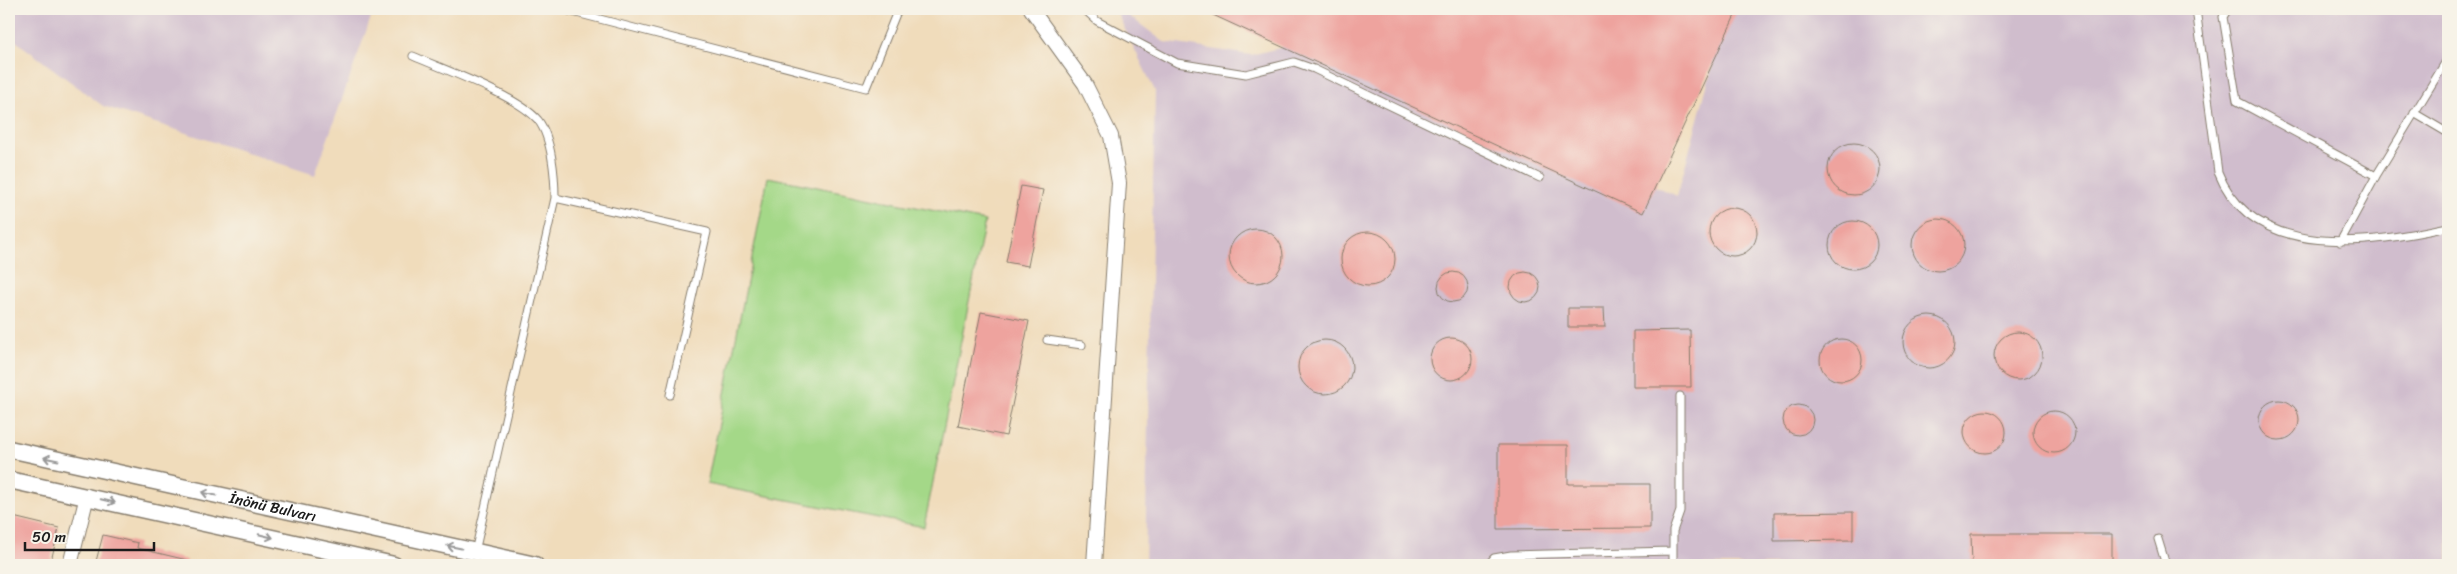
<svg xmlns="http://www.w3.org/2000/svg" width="2457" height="574" viewBox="0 0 2457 574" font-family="Sriracha,sans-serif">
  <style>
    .industrial { fill: #d0bdcd }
    .pitch { fill: #a4d888; stroke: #607a52 }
    .building { fill: #eea39e }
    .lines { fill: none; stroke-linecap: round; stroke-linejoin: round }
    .service-casing { stroke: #867c6c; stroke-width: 9 }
    .minor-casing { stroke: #867c6c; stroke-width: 16 }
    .tertiary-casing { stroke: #867c6c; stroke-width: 19 }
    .service { stroke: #fff; stroke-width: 7 }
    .minor { stroke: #fff; stroke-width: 14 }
    .tertiary { stroke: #fff; stroke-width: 16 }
    .oneway { stroke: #999 }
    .labels { text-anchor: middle; stroke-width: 5; stroke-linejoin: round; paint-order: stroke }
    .street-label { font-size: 15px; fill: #1c1c1c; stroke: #f7f3e8 }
  </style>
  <rect width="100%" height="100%" fill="#f7f3e8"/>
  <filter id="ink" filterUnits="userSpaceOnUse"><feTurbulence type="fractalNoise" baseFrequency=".02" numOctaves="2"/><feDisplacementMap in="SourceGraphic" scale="10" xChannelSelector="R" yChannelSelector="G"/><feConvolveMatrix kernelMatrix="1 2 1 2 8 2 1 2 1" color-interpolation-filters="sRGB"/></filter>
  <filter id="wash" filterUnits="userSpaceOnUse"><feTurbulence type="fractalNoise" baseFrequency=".0096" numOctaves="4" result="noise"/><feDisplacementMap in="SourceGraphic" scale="20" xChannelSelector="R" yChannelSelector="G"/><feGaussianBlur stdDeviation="1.12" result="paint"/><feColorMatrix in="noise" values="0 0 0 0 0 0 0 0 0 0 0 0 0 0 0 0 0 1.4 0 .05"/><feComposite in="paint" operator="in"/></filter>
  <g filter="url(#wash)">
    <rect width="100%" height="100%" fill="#f0dcbb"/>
    <!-- industrial -->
    <path class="industrial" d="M9 9H374L315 175 103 106 9 36Z
      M1115 9H1120L1164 42 1251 55 1323 37 1677 196 1728 9H2448V565H1145L1155 91Z"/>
    <!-- pitch -->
    <path class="pitch" d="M768 177 985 221 924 527 707 484Z"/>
    <g id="blocks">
      <!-- building -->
      <path class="building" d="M1200 9H1738L1643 213Z
        M1828 169a26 26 0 1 1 52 0a26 26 0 1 1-52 0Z
        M1021 186 1043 190 1028 266 1006 262Z
        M1709 232a24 24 0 1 1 48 0a24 24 0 1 1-48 0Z
        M1912 245a26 26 0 1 1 52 0a26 26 0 1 1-52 0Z
        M1829 245a24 24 0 1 1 48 0a24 24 0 1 1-48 0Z
        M1229 256a27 27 0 1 1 54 0a27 27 0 1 1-54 0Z
        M1341 259a27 27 0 1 1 54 0a27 27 0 1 1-54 0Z
        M1438 287a15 15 0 1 1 30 0a15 15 0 1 1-30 0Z
        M1510 287a15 15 0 1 1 30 0a15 15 0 1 1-30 0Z
        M1568 308H1604L1605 327H1568Z
        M981 312 1029 321 1006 436 958 426Z
        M1903 342a26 26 0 1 1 52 0a26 26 0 1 1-52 0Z
        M1690 330 1691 387H1633V331Z
        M1994 356a24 24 0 1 1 48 0a24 24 0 1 1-48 0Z
        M1430 359a21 21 0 1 1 42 0a21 21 0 1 1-42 0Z
        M1820 360a21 21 0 1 1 42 0a21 21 0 1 1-42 0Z
        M1298 367a27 27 0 1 1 54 0a27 27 0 1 1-54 0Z
        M2259 420a20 20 0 1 1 40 0a20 20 0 1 1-40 0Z
        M1783 420a15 15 0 1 1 30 0a15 15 0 1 1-30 0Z
        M2033 432a21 21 0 1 1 42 0a21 21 0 1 1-42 0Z
        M1964 432a21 21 0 1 1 42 0a21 21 0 1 1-42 0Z
        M1498 445H1568V484H1650V528L1498 529Z
        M1853 512V540L1774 541V513Z
        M9 516 59 528 50 565H9Z
        M1971 534H2112V565H1972Z
        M103 535 138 543 137 548 187 560 186 565H95Z"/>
    </g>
  </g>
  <g filter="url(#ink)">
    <use href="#blocks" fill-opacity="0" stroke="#867c6c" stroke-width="1"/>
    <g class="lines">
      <!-- service casing -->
      <g class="service-casing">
        <path id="service" d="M561 9 866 88 898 9
          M1084 9 1097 21 1177 63 1246 74 1294 62 1314 69 1540 178
          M2196 9 2218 172C2254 263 2373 243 2448 227
          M2228 9 2223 17 2237 101 2376 176
          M413 56C445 70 516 95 538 120 552 138 555 177 555 198L475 552
          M2414 113 2448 133
          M555 198 707 232 670 395
          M2340 242 2376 176 2448 58
          M1047 340 1082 345
          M2158 539 2166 565
          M1488 565 1494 558 1511 555 1673 551
          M1673 565V531L1680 511V396"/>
      </g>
      <!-- minor casing -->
      <g class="minor-casing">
        <path id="minor" d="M1031 9 1085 84 1111 136 1119 183 1094 565
          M70 565 87 496"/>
      </g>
      <!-- tertiary casing -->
      <g class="tertiary-casing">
        <g id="tertiary">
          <path id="s1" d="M9 449 535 565"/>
          <path d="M9 480 394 565"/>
        </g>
      </g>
      <!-- service -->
      <use href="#service" class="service"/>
      <!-- minor -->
      <use href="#minor" class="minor"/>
      <!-- tertiary -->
      <use href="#tertiary" class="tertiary"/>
    </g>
    <!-- one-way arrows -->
    <defs><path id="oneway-shaft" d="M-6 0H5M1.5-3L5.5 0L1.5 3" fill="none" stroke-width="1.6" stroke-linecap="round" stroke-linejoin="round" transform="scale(1.25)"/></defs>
    <g class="oneway">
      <use href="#oneway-shaft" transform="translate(51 459) rotate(-168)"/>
      <use href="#oneway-shaft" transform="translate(209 494) rotate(-168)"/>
      <use href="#oneway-shaft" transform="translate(108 501) rotate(13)"/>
      <use href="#oneway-shaft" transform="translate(266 536) rotate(13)"/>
      <use href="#oneway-shaft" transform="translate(454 547) rotate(-168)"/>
    </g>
  </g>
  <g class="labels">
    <!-- street labels -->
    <g class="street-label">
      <text dy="5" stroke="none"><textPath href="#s1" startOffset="270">İnönü Bulvarı</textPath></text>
    </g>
  </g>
  <!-- margin -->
  <rect width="2457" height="574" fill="none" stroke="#f7f3e8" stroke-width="30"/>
  <!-- scale -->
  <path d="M25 542v8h129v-8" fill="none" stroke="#1c1c1c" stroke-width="2.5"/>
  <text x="32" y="542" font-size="15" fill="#1c1c1c" stroke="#f7f3e8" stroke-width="4" paint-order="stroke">50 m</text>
</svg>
